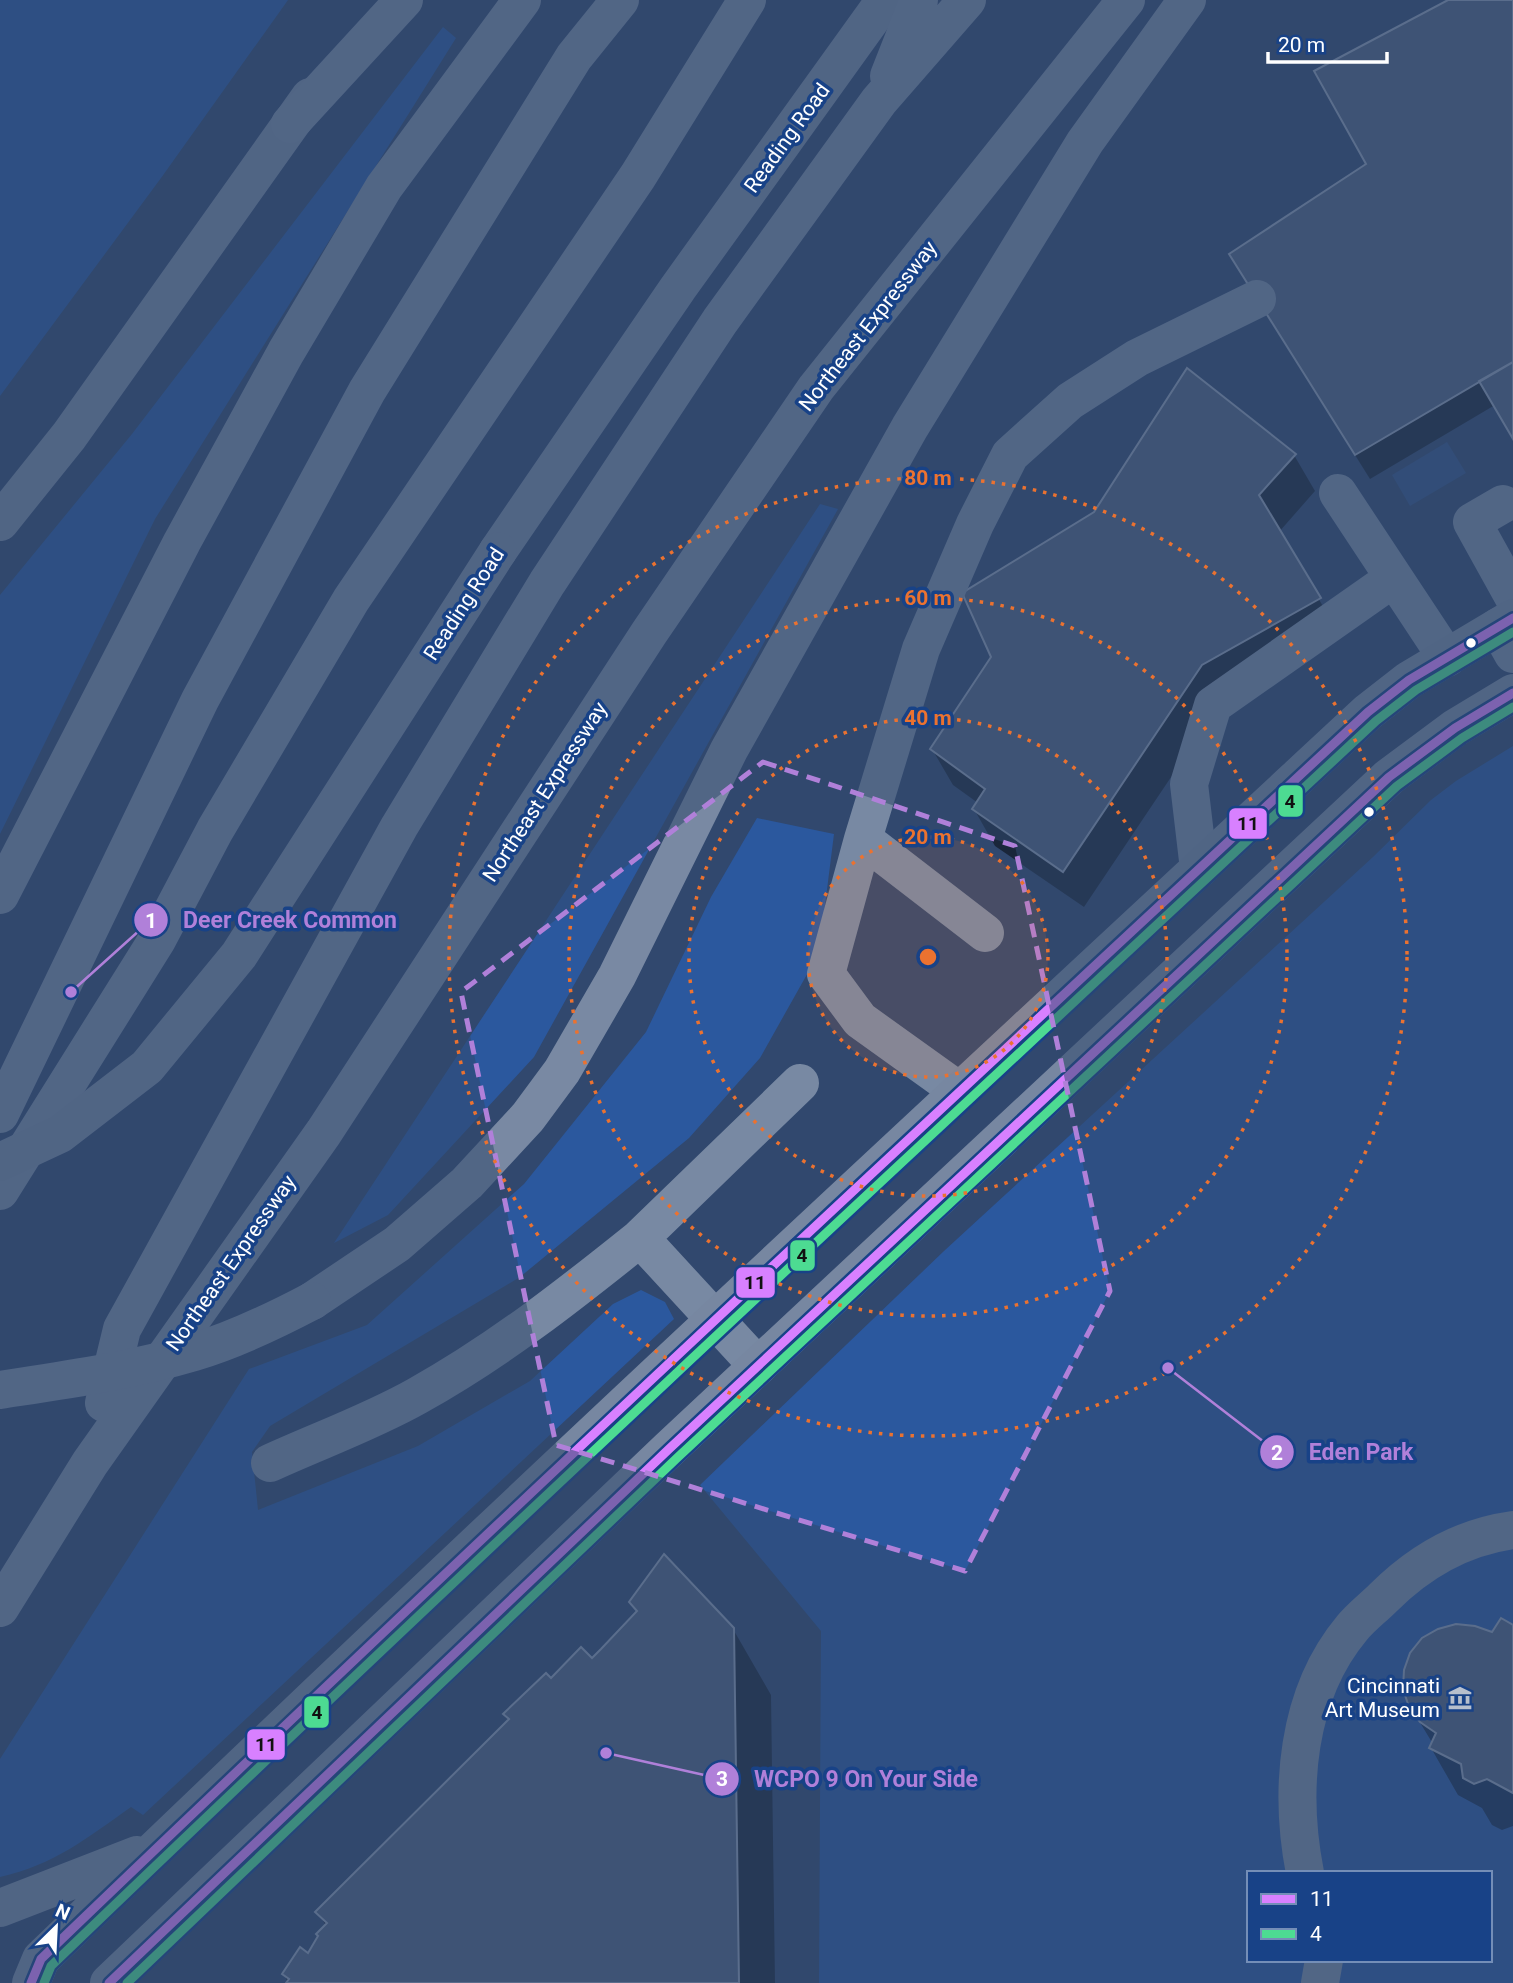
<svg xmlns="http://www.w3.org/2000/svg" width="1513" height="1983" viewBox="0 0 1513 1983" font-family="Roboto,sans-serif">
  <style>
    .green { fill: #2b589e; fill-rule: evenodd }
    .water { fill: #345385 }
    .shadow { fill: #0007 }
    .building { fill: #4e607e; stroke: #8c9ab1; stroke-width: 2 }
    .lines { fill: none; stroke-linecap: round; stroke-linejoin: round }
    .minor { stroke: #7889a3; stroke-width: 38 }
    .major { stroke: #7787a1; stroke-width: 38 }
    .highway { stroke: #7989a3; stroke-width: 38 }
    .major-bridge { stroke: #7787a1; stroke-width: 38 }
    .highway-bridge { stroke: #7989a3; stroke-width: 38 }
    .bus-1-casing { stroke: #184287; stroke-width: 14 }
    .bus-2-casing { stroke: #184287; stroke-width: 14 }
    .bus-1 { stroke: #d880ff; stroke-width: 9 }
    .bus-2 { stroke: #4ddb92; stroke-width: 9 }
    .marked { fill: none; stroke: #b080d9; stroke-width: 5; stroke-dasharray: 14 9; stroke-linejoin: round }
    .ring { fill: none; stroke: #eb7230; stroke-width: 3.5; stroke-dasharray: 3.5 7 }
    .bus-dot { fill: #fff; stroke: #184287; stroke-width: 2.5 }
    .labels { text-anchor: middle; stroke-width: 7; stroke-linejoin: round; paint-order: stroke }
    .street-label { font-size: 21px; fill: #fff; stroke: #184287 }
    .poi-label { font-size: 21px; fill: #fff; stroke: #184287; text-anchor: end }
    .centre { fill: #eb7230; stroke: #184287; stroke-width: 3.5 }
    .ring-label { font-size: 21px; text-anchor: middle; font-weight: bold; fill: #eb7230; stroke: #184287; stroke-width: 7; stroke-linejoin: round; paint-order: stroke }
    .leader { fill: none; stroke: #b080d9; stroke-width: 2.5 }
    .callout-dot { fill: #b080d9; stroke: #184287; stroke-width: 2.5 }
    .mark-label { font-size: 21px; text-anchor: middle; font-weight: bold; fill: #fff }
    .callout-label { font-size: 23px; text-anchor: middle; font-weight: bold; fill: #b080d9; stroke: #184287; stroke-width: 7; stroke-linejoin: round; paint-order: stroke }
    .line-badge { stroke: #184287; stroke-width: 2.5 }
    .pale-badge-label { font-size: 19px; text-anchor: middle; font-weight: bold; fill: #111 }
  </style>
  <rect width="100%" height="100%" fill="#31486e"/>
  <!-- green -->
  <path class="green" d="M0 0H288L161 178 0 396Z
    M443 27 456 38 155 519 0 834V595L132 434Z
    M820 504 838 509 534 1057 388 1215 334 1243Z
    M1513 746V1983H819L821 1631 700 1485 944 1251 1373 857 1431 800 1456 781ZM1249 1873H1490V1960H1249Z
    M757 818 834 834 819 953 760 1058 689 1138 520 1277 270 1426 252 1452 258 1510 418 1446 530 1381 613 1304 641 1290 665 1302 674 1319 143 1815 131 1807C87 1838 54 1865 0 1877V1759L249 1369 367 1325 524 1184 646 1032 711 897Z"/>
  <!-- water -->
  <path class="water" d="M1447 442 1466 473 1410 506 1392 475Z"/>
  <!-- shadow -->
  <path class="shadow" d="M1452 0H1513V436L1495 405 1370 479 1245 279 1369 164Z
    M1294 455 1315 491 1279 532 1340 635 1222 701 1084 907 995 846 974 809 978 803 953 785 932 749Z
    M632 1602 733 1629 771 1695 775 1983H288L284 1974 308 1955 326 1926 318 1912 509 1722 505 1714 592 1661 637 1612Z
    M1513 1627V1826L1502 1830 1492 1825 1482 1808 1458 1795 1431 1748 1433 1744 1410 1706 1493 1635Z"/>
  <!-- building -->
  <path class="building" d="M1448 0H1513V362L1355 455 1229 254 1366 164 1314 71Z
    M1513 362V439L1479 381Z
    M1187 368 1296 454 1259 495 1321 598 1202 665 1063 872 972 809 985 789 930 749 991 657 962 593 1094 512Z
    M664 1554 734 1628 739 1983H286L289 1979 282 1974 300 1947 308 1953 318 1936 316 1934 327 1923 315 1912 509 1719 503 1714 546 1673 551 1678 581 1647 592 1658 601 1649 637 1611 629 1602Z
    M1501 1618 1513 1625V1793L1487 1779 1474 1784 1463 1778 1461 1764 1429 1748 1436 1733 1420 1722 1409 1707 1403 1689 1404 1670 1410 1653 1422 1638 1438 1629 1456 1624 1475 1626 1492 1632Z"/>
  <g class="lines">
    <!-- minor -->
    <path class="minor" d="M1338 493 1447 658
      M1503 504 1472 522 1513 596
      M1498 627 1513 654
      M863 839 985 933
      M1199 869 1189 784 1213 705 1394 578
      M959 1091 860 1020 826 974 863 839 921 649 975 524 1010 455 1070 401 1137 358 1257 299
      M758 1366 640 1238 800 1083
      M270 1463C318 1441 371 1422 417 1396 498 1351 569 1295 640 1238
      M1305 1873C1289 1791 1296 1695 1352 1628 1361 1617 1373 1608 1383 1598 1419 1562 1462 1537 1513 1530
      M1320 1983 1324 1960"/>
    <!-- major -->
    <path class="major" d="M0 522 69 436 310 97
      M498 551 678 288 885 0
      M0 1908 137 1855
      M31 1983 41 1959C478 1537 923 1125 1368 712L1409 680 1513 618
      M109 1983 669 1449 1389 777 1455 728 1513 693"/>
    <!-- highway -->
    <path class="highway" d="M889 76 919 0
      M290 124 404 0
      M0 895 182 542 286 352 384 187 522 0
      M0 1114 200 700 367 391 574 57 620 0
      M0 1191 157 940 215 830 351 600 638 176 747 0
      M312 1301 397 1244 467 1183 528 1117 562 1071 617 976 729 750 910 427 1085 142 1187 0
      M104 1403 122 1329 399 827 547 583 720 321 879 101 967 0
      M0 1608 90 1463 324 1132 649 633 816 388 1126 0"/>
    <!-- major-bridge -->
    <path class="major-bridge" d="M0 1162 60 1134 147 1067 239 955 498 551"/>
    <!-- highway-bridge -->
    <path class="highway-bridge" d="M0 1390C65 1380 130 1371 194 1352 235 1340 274 1321 312 1301"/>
    <!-- bus-1 casing -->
    <g class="bus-1-casing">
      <path id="bus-1" d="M31 1983 41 1959C479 1538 923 1125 1368 712L1409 680 1513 618
        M109 1983 669 1449 1389 777 1455 728 1513 693"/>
    </g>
    <!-- bus-2 casing -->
    <g class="bus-2-casing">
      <path id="bus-2" d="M44 1983 51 1966C488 1546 932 1134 1376 721L1416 690 1513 632
        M127 1983 677 1458 1397 786 1462 738 1513 707"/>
    </g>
    <!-- bus-1 -->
    <use href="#bus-1" class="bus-1"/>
    <!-- bus-2 -->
    <use href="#bus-2" class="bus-2"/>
  </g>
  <!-- marked area -->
  <path d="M0 0H1513V1983H0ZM763 762 1015 846 1110 1291 965 1571 556 1445 461 992Z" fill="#31486e" fill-opacity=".55" fill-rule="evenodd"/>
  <path class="marked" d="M763 762 1015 846 1110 1291 965 1571 556 1445 461 992Z"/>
  <!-- distance rings -->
  <circle cx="928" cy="957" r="120" fill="#eb7230" fill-opacity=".12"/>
  <g class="ring">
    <circle cx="928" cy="957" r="120"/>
    <circle cx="928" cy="957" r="239"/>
    <circle cx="928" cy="957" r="359"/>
    <circle cx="928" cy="957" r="479"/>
  </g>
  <!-- icons -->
  <defs>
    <g id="museum-bare" transform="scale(1.89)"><path d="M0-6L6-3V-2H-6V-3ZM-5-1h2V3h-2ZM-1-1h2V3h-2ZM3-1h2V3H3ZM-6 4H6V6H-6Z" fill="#b7bfcc" stroke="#184287" stroke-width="2.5" paint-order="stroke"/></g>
  </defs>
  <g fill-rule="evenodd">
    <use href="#museum-bare" x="1460" y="1698"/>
  </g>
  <!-- markers -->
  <g class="bus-dot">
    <circle cx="1471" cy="643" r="6"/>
    <circle cx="1369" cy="812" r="6"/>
  </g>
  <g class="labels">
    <!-- street labels -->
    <g class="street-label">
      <text transform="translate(787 138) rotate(-54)" y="7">Reading Road</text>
      <text transform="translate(868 326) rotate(-52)" y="7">Northeast Expressway</text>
      <text transform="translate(464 604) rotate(-57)" y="7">Reading Road</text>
      <text transform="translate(545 792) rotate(-57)" y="7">Northeast Expressway</text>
      <text transform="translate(231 1263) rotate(-55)" y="7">Northeast Expressway</text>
    </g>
    <!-- poi labels -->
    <g class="poi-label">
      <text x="1440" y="1693">Cincinnati<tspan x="1440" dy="24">Art Museum</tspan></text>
    </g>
  </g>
  <circle cx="928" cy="957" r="10" class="centre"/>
  <g class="ring-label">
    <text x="928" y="485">80 m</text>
    <text x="928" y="605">60 m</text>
    <text x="928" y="725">40 m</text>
    <text x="928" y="844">20 m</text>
  </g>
  <!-- callouts -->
  <path class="leader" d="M71 992L151 920M1168 1368L1277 1452M606 1753L722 1779"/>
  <g class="callout-dot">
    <circle cx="71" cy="992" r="7"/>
    <circle cx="1168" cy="1368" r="7"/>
    <circle cx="606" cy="1753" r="7"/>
    <circle cx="151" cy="920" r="18"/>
    <circle cx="1277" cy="1452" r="18"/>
    <circle cx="722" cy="1779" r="18"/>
  </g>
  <g class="mark-label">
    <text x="151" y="928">1</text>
    <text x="1277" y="1460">2</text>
    <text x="722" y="1786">3</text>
  </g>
  <g class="callout-label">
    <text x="290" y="928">Deer Creek Common</text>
    <text x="1361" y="1460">Eden Park</text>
    <text x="866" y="1787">WCPO 9 On Your Side</text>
  </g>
  <g class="line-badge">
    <rect x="1277" y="784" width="27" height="34" rx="7" fill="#4ddb92"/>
    <rect x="1228" y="807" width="40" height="33" rx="7" fill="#d880ff"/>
    <rect x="789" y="1239" width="27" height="33" rx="7" fill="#4ddb92"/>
    <rect x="735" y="1266" width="41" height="33" rx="7" fill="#d880ff"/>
    <rect x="303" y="1695" width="27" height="34" rx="7" fill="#4ddb92"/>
    <rect x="246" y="1728" width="40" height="33" rx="7" fill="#d880ff"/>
  </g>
  <g class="pale-badge-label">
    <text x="1290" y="808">4</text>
    <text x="1248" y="830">11</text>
    <text x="802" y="1262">4</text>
    <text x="755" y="1289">11</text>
    <text x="317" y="1719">4</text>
    <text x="266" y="1751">11</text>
  </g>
  <!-- legend -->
  <rect x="1247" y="1871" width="245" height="91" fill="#184287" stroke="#748eb7" stroke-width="2"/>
  <rect x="1261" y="1894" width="35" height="10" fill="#d880ff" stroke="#748eb7" stroke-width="2"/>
  <text x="1310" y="1906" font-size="21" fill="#ffffff">11</text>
  <rect x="1261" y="1929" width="35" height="10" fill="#4ddb92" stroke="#748eb7" stroke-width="2"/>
  <text x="1310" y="1941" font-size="21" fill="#ffffff">4</text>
  <!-- north arrow -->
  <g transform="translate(56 1927) rotate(24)" stroke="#184287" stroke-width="5" paint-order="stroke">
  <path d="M0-5L12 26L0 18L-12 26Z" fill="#ffffff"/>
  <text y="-10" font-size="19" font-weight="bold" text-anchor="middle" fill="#ffffff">N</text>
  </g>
  <!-- scale -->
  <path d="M1268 52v10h119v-10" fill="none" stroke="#ffffff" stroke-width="3.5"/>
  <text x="1278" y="52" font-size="21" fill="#ffffff" stroke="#184287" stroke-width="5" paint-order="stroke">20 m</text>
</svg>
